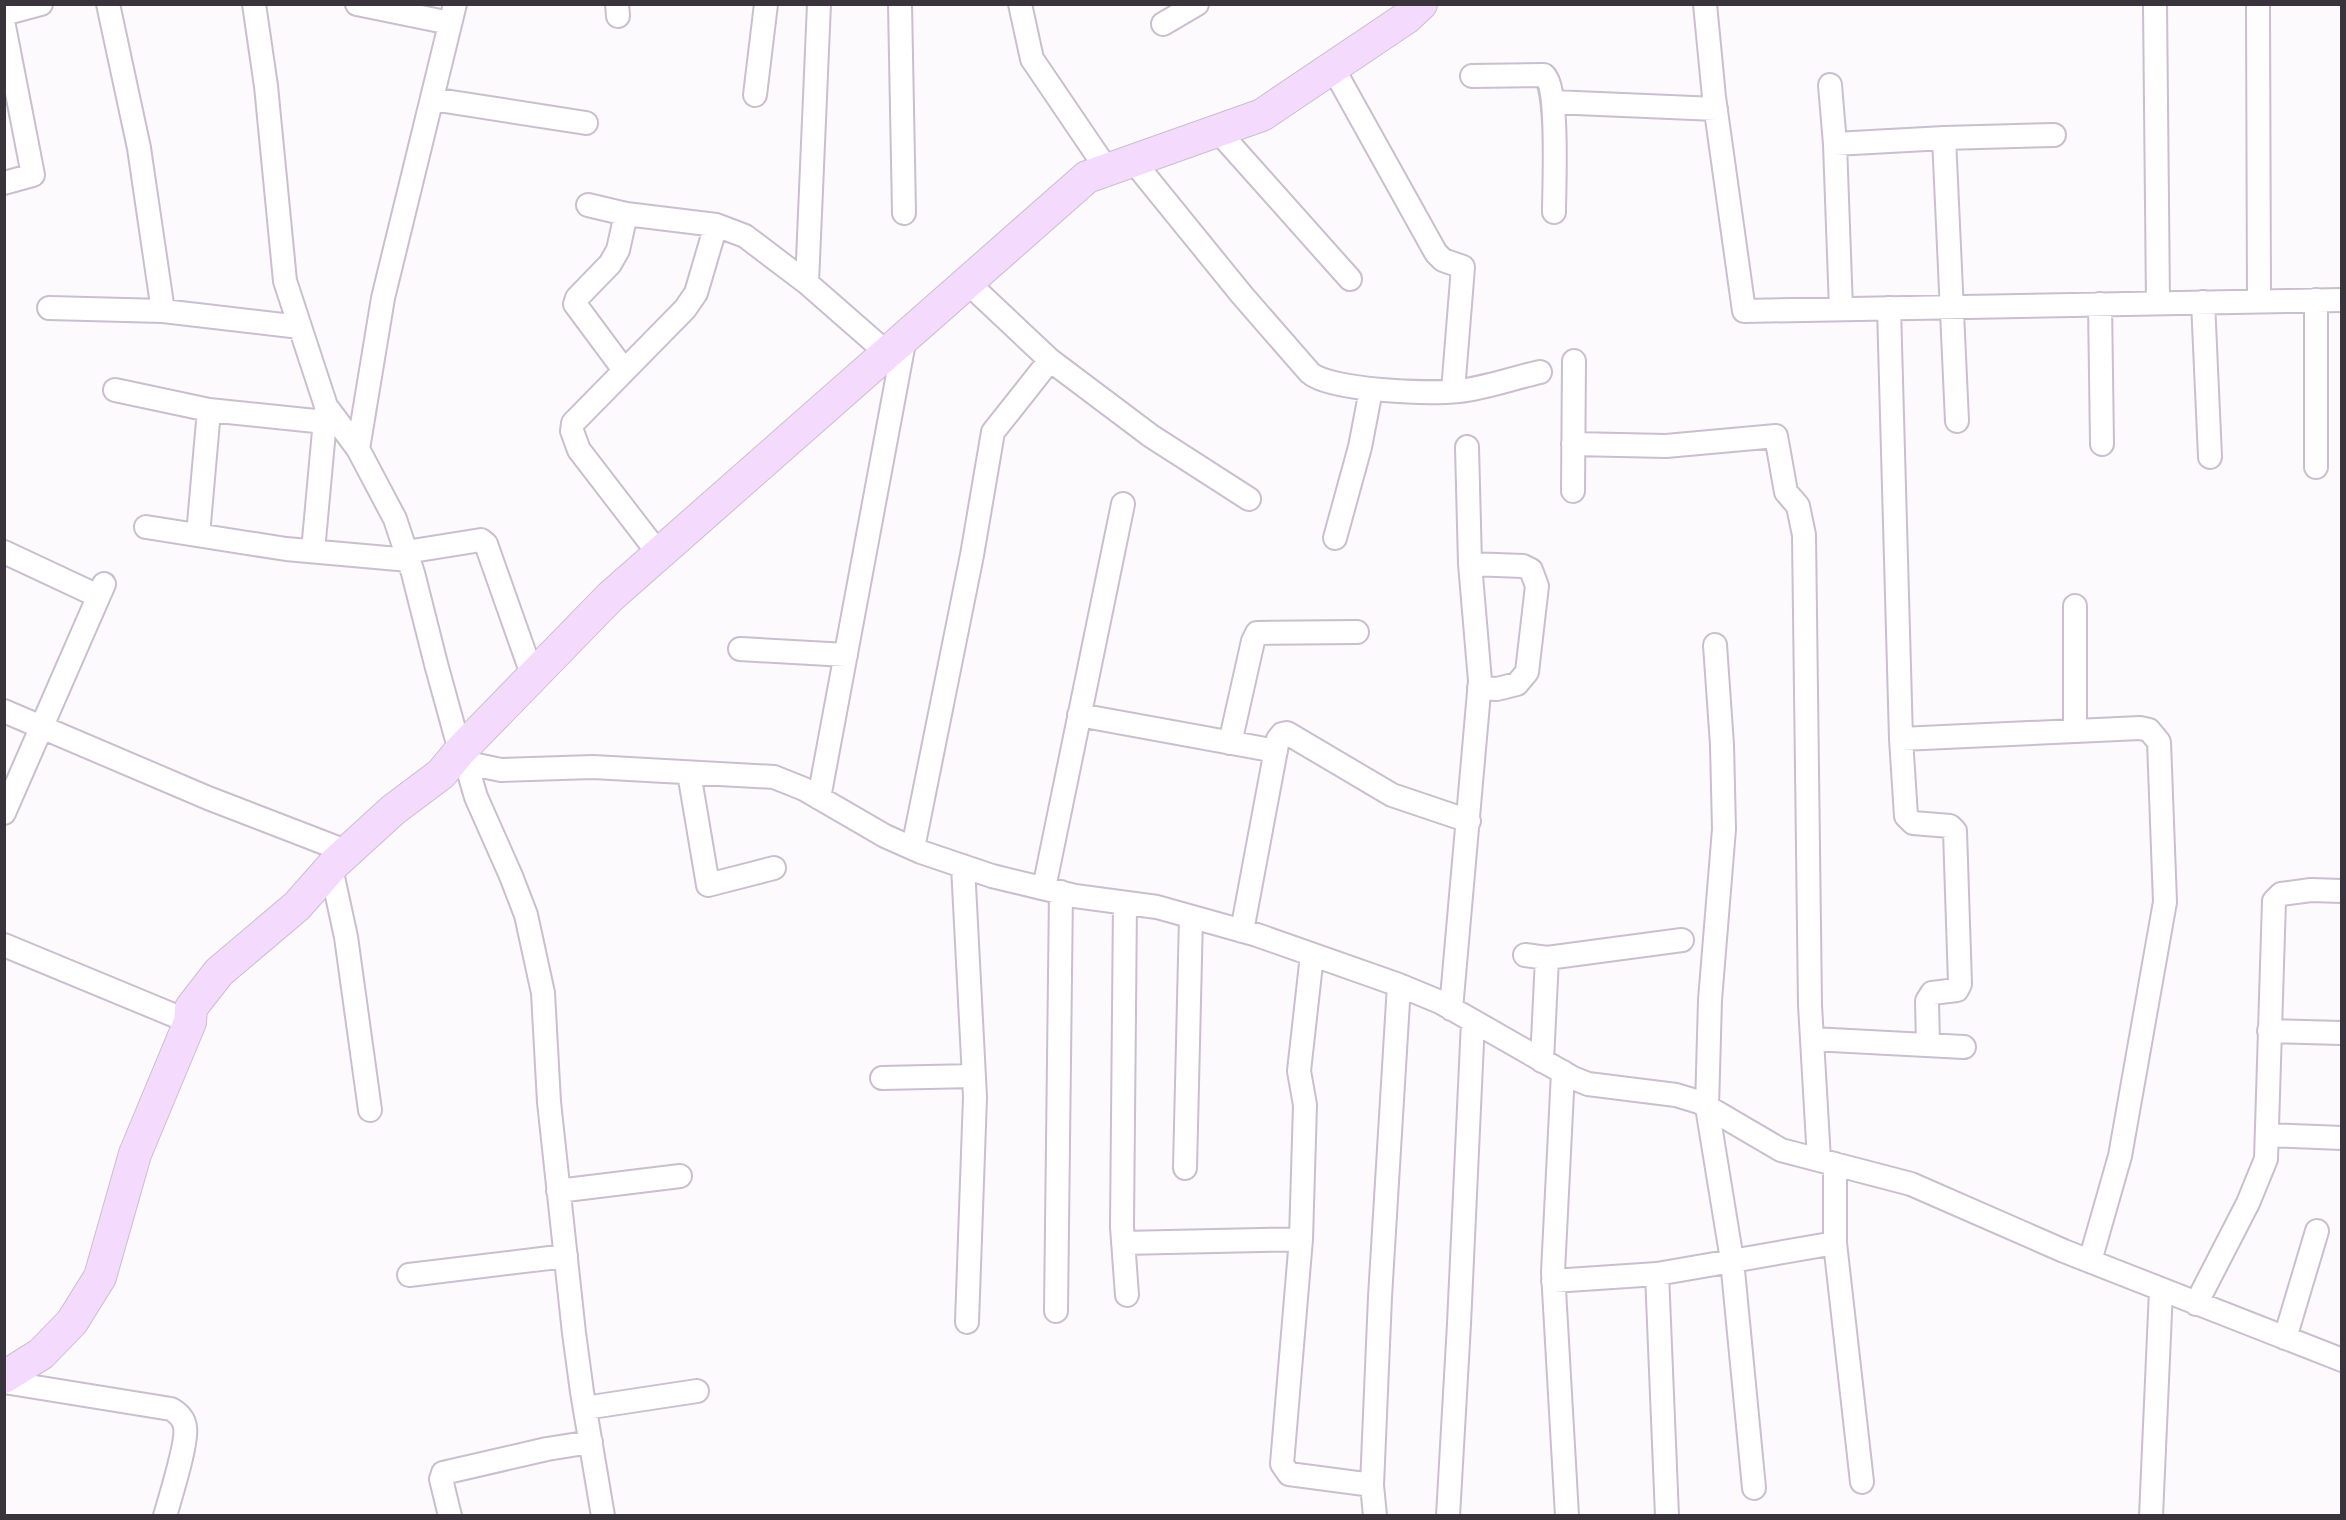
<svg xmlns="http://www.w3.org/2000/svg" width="2346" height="1520" viewBox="0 0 2346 1520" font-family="Poppins,sans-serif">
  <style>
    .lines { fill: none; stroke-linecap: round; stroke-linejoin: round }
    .minor-casing { stroke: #cabecf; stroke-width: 26 }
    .secondary-casing { stroke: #cabecf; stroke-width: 34 }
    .minor { stroke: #fff; stroke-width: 22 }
    .secondary { stroke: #f4dbfd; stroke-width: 32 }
  </style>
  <rect width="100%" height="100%" fill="#fcfafd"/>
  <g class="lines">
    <!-- minor casing -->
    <g class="minor-casing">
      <path id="minor" d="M108 4 139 148 163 311
        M254 4 266 86 285 281 326 406 358 449 395 519 413 573 436 664 460 751
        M357 4 450 23
        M617 4 618 16
        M900 4 904 213
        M1020 4 1032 59 1108 171
        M1705 4 1714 97 1744 311 2342 300
        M2155 4 2158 303
        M2258 4 2259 301
        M4 14 41 4
        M1163 24 1197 4
        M4 26 33 175 4 183
        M1333 68 1436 253 1443 260 1463 267 1453 391
        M1472 76 1544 75C1559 87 1554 189 1554 212
        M1830 85 1835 144 1841 309
        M755 95 766 4
        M432 99 586 123
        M1553 102 1716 109
        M1218 131 1350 279
        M1944 138 1957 421
        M1835 144 1944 138 2054 135
        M1134 162 1242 295 1310 373C1331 391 1429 394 1459 391 1486 388 1513 378 1540 372
        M588 205 626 214 716 225 745 236 807 283 887 353
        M967 282 1050 360 1151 436 1249 499
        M807 283 819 4
        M2203 302 2210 457
        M2100 304 2102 444
        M49 308 163 311 300 327
        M1889 308 1901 739 1906 816 1913 823 1950 826 1955 831 1960 984 1957 990 1932 993 1927 1001 1928 1044
        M624 370 575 304 577 298 610 264 618 250 626 214
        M115 390 209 410 325 422
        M1573 444 1666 446 1776 436 1786 492 1798 506 1804 535 1810 1005 1819 1160
        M358 449 383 298 455 4
        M2316 467V300
        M1573 491 1574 361
        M146 527 286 549 409 560
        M198 535 209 410
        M1335 538 1360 447 1371 390
        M313 551 326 409
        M4 552 98 596
        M406 552 481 540 486 544 533 677
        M659 554 579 450 572 431 573 423 685 309 696 293 716 225
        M1470 564 1523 566 1531 570 1537 586 1527 672 1517 684 1497 689 1479 688
        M1715 645 1722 745 1724 829 1710 1000 1707 1107 1732 1260 1754 1488
        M740 649 846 655
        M4 711 208 798 348 852
        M1079 715 1276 751
        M2075 731V606
        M1901 739 2140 728 2149 730 2159 742 2165 902 2120 1156 2090 1261
        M1230 743 1253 641 1257 633 1357 632
        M453 760 501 770 593 767 774 777 804 789 885 836 921 852 992 876 1075 896 1157 907 1257 935 1399 985 1440 1002 1573 1078 1588 1084 1676 1095 1699 1102 1781 1150 1911 1184 2064 1251 2342 1360
        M466 763 476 797 511 876 526 915 543 993 549 1102 574 1333 582 1392 603 1516
        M689 773 708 885 774 868
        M819 798 905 337
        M4 813 104 584
        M913 848 972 555 993 432 1050 360
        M963 866 975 1097 967 1322
        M331 868 346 937 370 1110
        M1044 888 1123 504
        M1125 903 1122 1227 1127 1295
        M1242 931 1278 739 1282 734 1287 733 1392 795 1469 821
        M4 945 190 1022
        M1312 955 1299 1071 1305 1105 1301 1239 1282 1464 1289 1474 1372 1485
        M1525 955 1547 958 1682 940
        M1451 1009 1480 681 1470 564 1467 447
        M2269 1031 2342 1033
        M1812 1039 1964 1047
        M1542 1061 1547 958
        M1563 1072 1553 1272 1567 1516
        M882 1078 974 1076
        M2267 1135 2342 1138
        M1835 1164V1243L1862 1482
        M1185 1168 1191 917
        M558 1191 680 1176
        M1123 1243 1301 1239
        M1657 1274 1667 1516
        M409 1275 566 1256
        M1553 1281 1657 1274 1835 1243
        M2196 1304 2248 1203 2266 1159 2274 901 2281 894 2311 890 2342 891
        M1056 1311 1061 892
        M2285 1338 2317 1231
        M4 1382 171 1409C178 1413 184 1418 185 1427 188 1442 170 1498 165 1516
        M585 1408 697 1391
        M450 1516 441 1479 443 1473 547 1449 591 1442
        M1375 1516 1372 1485 1380 1297 1399 985
        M1448 1516 1459 1324 1473 1021
        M2151 1516 2161 1290"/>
    </g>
    <!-- secondary casing -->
    <g class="secondary-casing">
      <path id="secondary" d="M4 1377 41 1354 72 1322 100 1277 135 1154 190 1022 191 1008 219 972 297 906 335 863 393 810 441 774 460 751 610 597 1087 177 1262 115 1406 18 1421 4"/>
    </g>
    <!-- minor -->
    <use href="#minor" class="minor"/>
    <!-- secondary -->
    <use href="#secondary" class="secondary"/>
  </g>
  <!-- border -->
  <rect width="2346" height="1520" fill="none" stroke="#39343b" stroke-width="12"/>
</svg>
